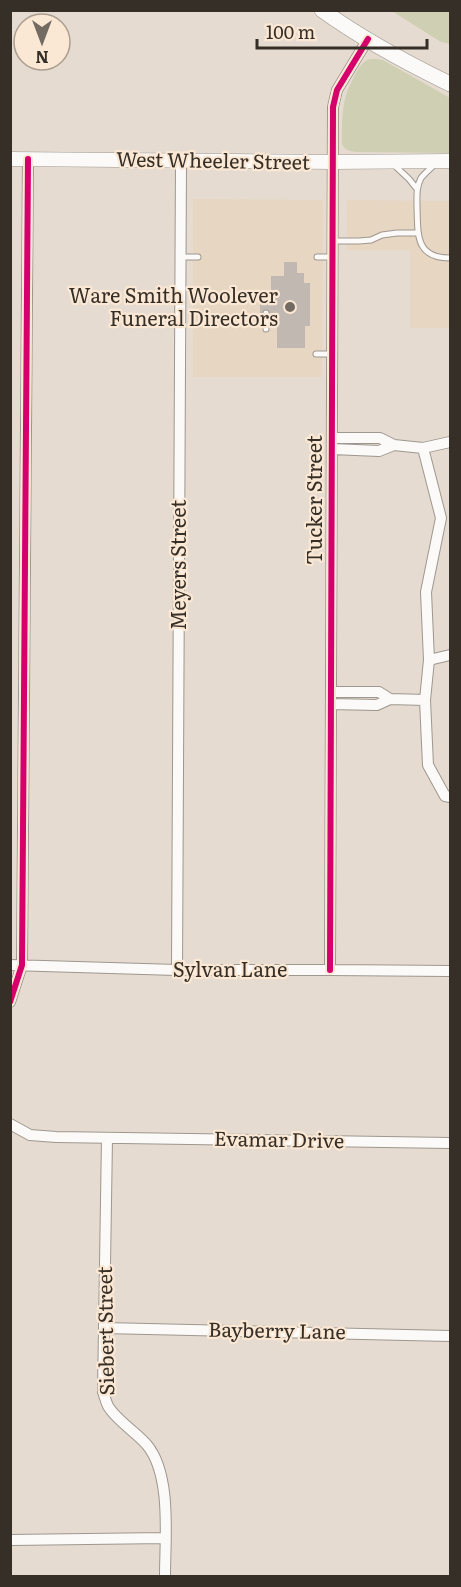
<svg xmlns="http://www.w3.org/2000/svg" width="461" height="1587" viewBox="0 0 461 1587" font-family="Literata,serif">
  <style>
    .built { fill: #e7d6c2 }
    .green { fill: #cecfb3 }
    .building { fill: #c1b9b1 }
    .lines { fill: none; stroke-linecap: round; stroke-linejoin: round }
    .service-casing { stroke: #9e978f; stroke-width: 7 }
    .minor-casing { stroke: #9e978f; stroke-width: 12 }
    .tertiary-casing { stroke: #9e978f; stroke-width: 15 }
    .secondary-casing { stroke: #9e978f; stroke-width: 16 }
    .service { stroke: #fbfaf8; stroke-width: 5 }
    .minor { stroke: #fbfaf8; stroke-width: 10 }
    .tertiary { stroke: #fbfaf8; stroke-width: 14 }
    .secondary { stroke: #fbfaf8; stroke-width: 15 }
    .cycleway-casing { stroke: #fbe8d4; stroke-width: 10 }
    .cycleway { stroke: #d6006c; stroke-width: 6 }
    .poi-dot { fill: #736b62; stroke: #fbe8d4; stroke-width: 2 }
    .labels { text-anchor: middle; stroke-width: 4.5; stroke-linejoin: round; paint-order: stroke }
    .street-label { font-size: 20px; fill: #362f27; stroke: #fbe8d4 }
    .poi-label { font-size: 20px; fill: #362f27; stroke: #fbe8d4; text-anchor: end }
  </style>
  <rect width="100%" height="100%" fill="#e5dbd0"/>
  <!-- built -->
  <path class="built" d="M193 199 323 200 322 377H193Z
    M347 200 450 201V328H410V250H347Z"/>
  <!-- green -->
  <path class="green" d="M392 11H450V44L441 42Z
    M370 59H377L383 60 450 98V153L356 152C349 151 345 150 342 144 342 118 341 100 354 77 358 69 361 62 370 59Z"/>
  <!-- building -->
  <path class="building" d="M284 262H297V273H304V283H310V326H305V348H277V327H271V313H260V300H271V276H284Z"/>
  <g class="lines">
    <!-- service casing -->
    <g class="service-casing">
      <path id="service" d="M435 164C430 169 425 173 421 178 416 187 417 197 417 207 418 234 415 258 450 258
        M394 165 409 179 417 189
        M333 241H359L371 240 382 235 397 233H418
        M181 257H198
        M317 257H333
        M266 298V300
        M266 313V329
        M316 354H332"/>
    </g>
    <!-- minor casing -->
    <g class="minor-casing">
      <path id="minor" d="M332 438H380L394 445 423 448 450 442
        M423 448 441 518 426 592 429 660 425 700 428 765 445 796 450 797
        M332 449 379 451 394 445
        M429 660 450 655
        M331 692H379L390 699 425 700
        M331 704 377 705 390 699
        M10 965 177 970H330L450 971
        M177 970 181 161
        M330 970 333 107 337 90 368 39
        M10 1002 22 965 28 159
        M10 1124 30 1135 56 1137 450 1143
        M107 1138 103 1392C105 1397 106 1402 108 1406 116 1420 136 1432 147 1445 172 1475 165 1539 165 1576
        M104 1328 450 1336
        M10 1540 165 1538"/>
    </g>
    <!-- tertiary casing -->
    <g class="tertiary-casing">
      <path id="tertiary" d="M10 159 333 162 450 161"/>
    </g>
    <!-- secondary casing -->
    <g class="secondary-casing">
      <path id="secondary" d="M322 10C362 39 407 63 450 84"/>
    </g>
    <!-- service -->
    <use href="#service" class="service"/>
    <!-- minor -->
    <use href="#minor" class="minor"/>
    <!-- tertiary -->
    <use href="#tertiary" class="tertiary"/>
    <!-- secondary -->
    <use href="#secondary" class="secondary"/>
    <!-- cycleway casing -->
    <g class="cycleway-casing">
      <path id="cycleway" d="M330 970 333 107 337 90 368 39
        M10 1002 22 965 28 159"/>
    </g>
    <!-- cycleway -->
    <use href="#cycleway" class="cycleway"/>
  </g>
  <!-- markers -->
  <circle class="poi-dot" cx="290" cy="307" r="6"/>
  <g class="labels">
    <!-- street labels -->
    <g class="street-label">
      <text transform="translate(213 161) rotate(1)" y="7">West Wheeler Street</text>
      <text transform="translate(315 500) rotate(-90)" y="7">Tucker Street</text>
      <text transform="translate(179 565) rotate(-90)" y="7">Meyers Street</text>
      <text x="230" y="977">Sylvan Lane</text>
      <text transform="translate(279 1140) rotate(1)" y="7">Evamar Drive</text>
      <text transform="translate(106 1331) rotate(-91)" y="7">Siebert Street</text>
      <text transform="translate(277 1331) rotate(1)" y="7">Bayberry Lane</text>
    </g>
    <!-- poi labels -->
    <g class="poi-label">
      <text x="278" y="303">Ware Smith Woolever<tspan x="278" dy="23">Funeral Directors</tspan></text>
    </g>
  </g>
  <!-- border -->
  <rect width="461" height="1587" fill="none" stroke="#362f27" stroke-width="24"/>
  <!-- north arrow -->
  <g transform="translate(42 42) rotate(180)"><circle r="28" fill="#fbe8d4" stroke="#ac9e8f" stroke-width="1.5"/>
  <path d="M0-4.5L10 22L0 15L-10 22Z" fill="#736b62"/>
  <text y="-9" font-size="16" font-weight="bold" text-anchor="middle" fill="#362f27">N</text>
  </g>
  <!-- scale -->
  <path d="M257 39v9h170v-9" fill="none" stroke="#362f27" stroke-width="3"/>
  <text x="266" y="39" font-size="18" fill="#362f27" stroke="#fbe8d4" stroke-width="4.5" paint-order="stroke">100 m</text>
</svg>
